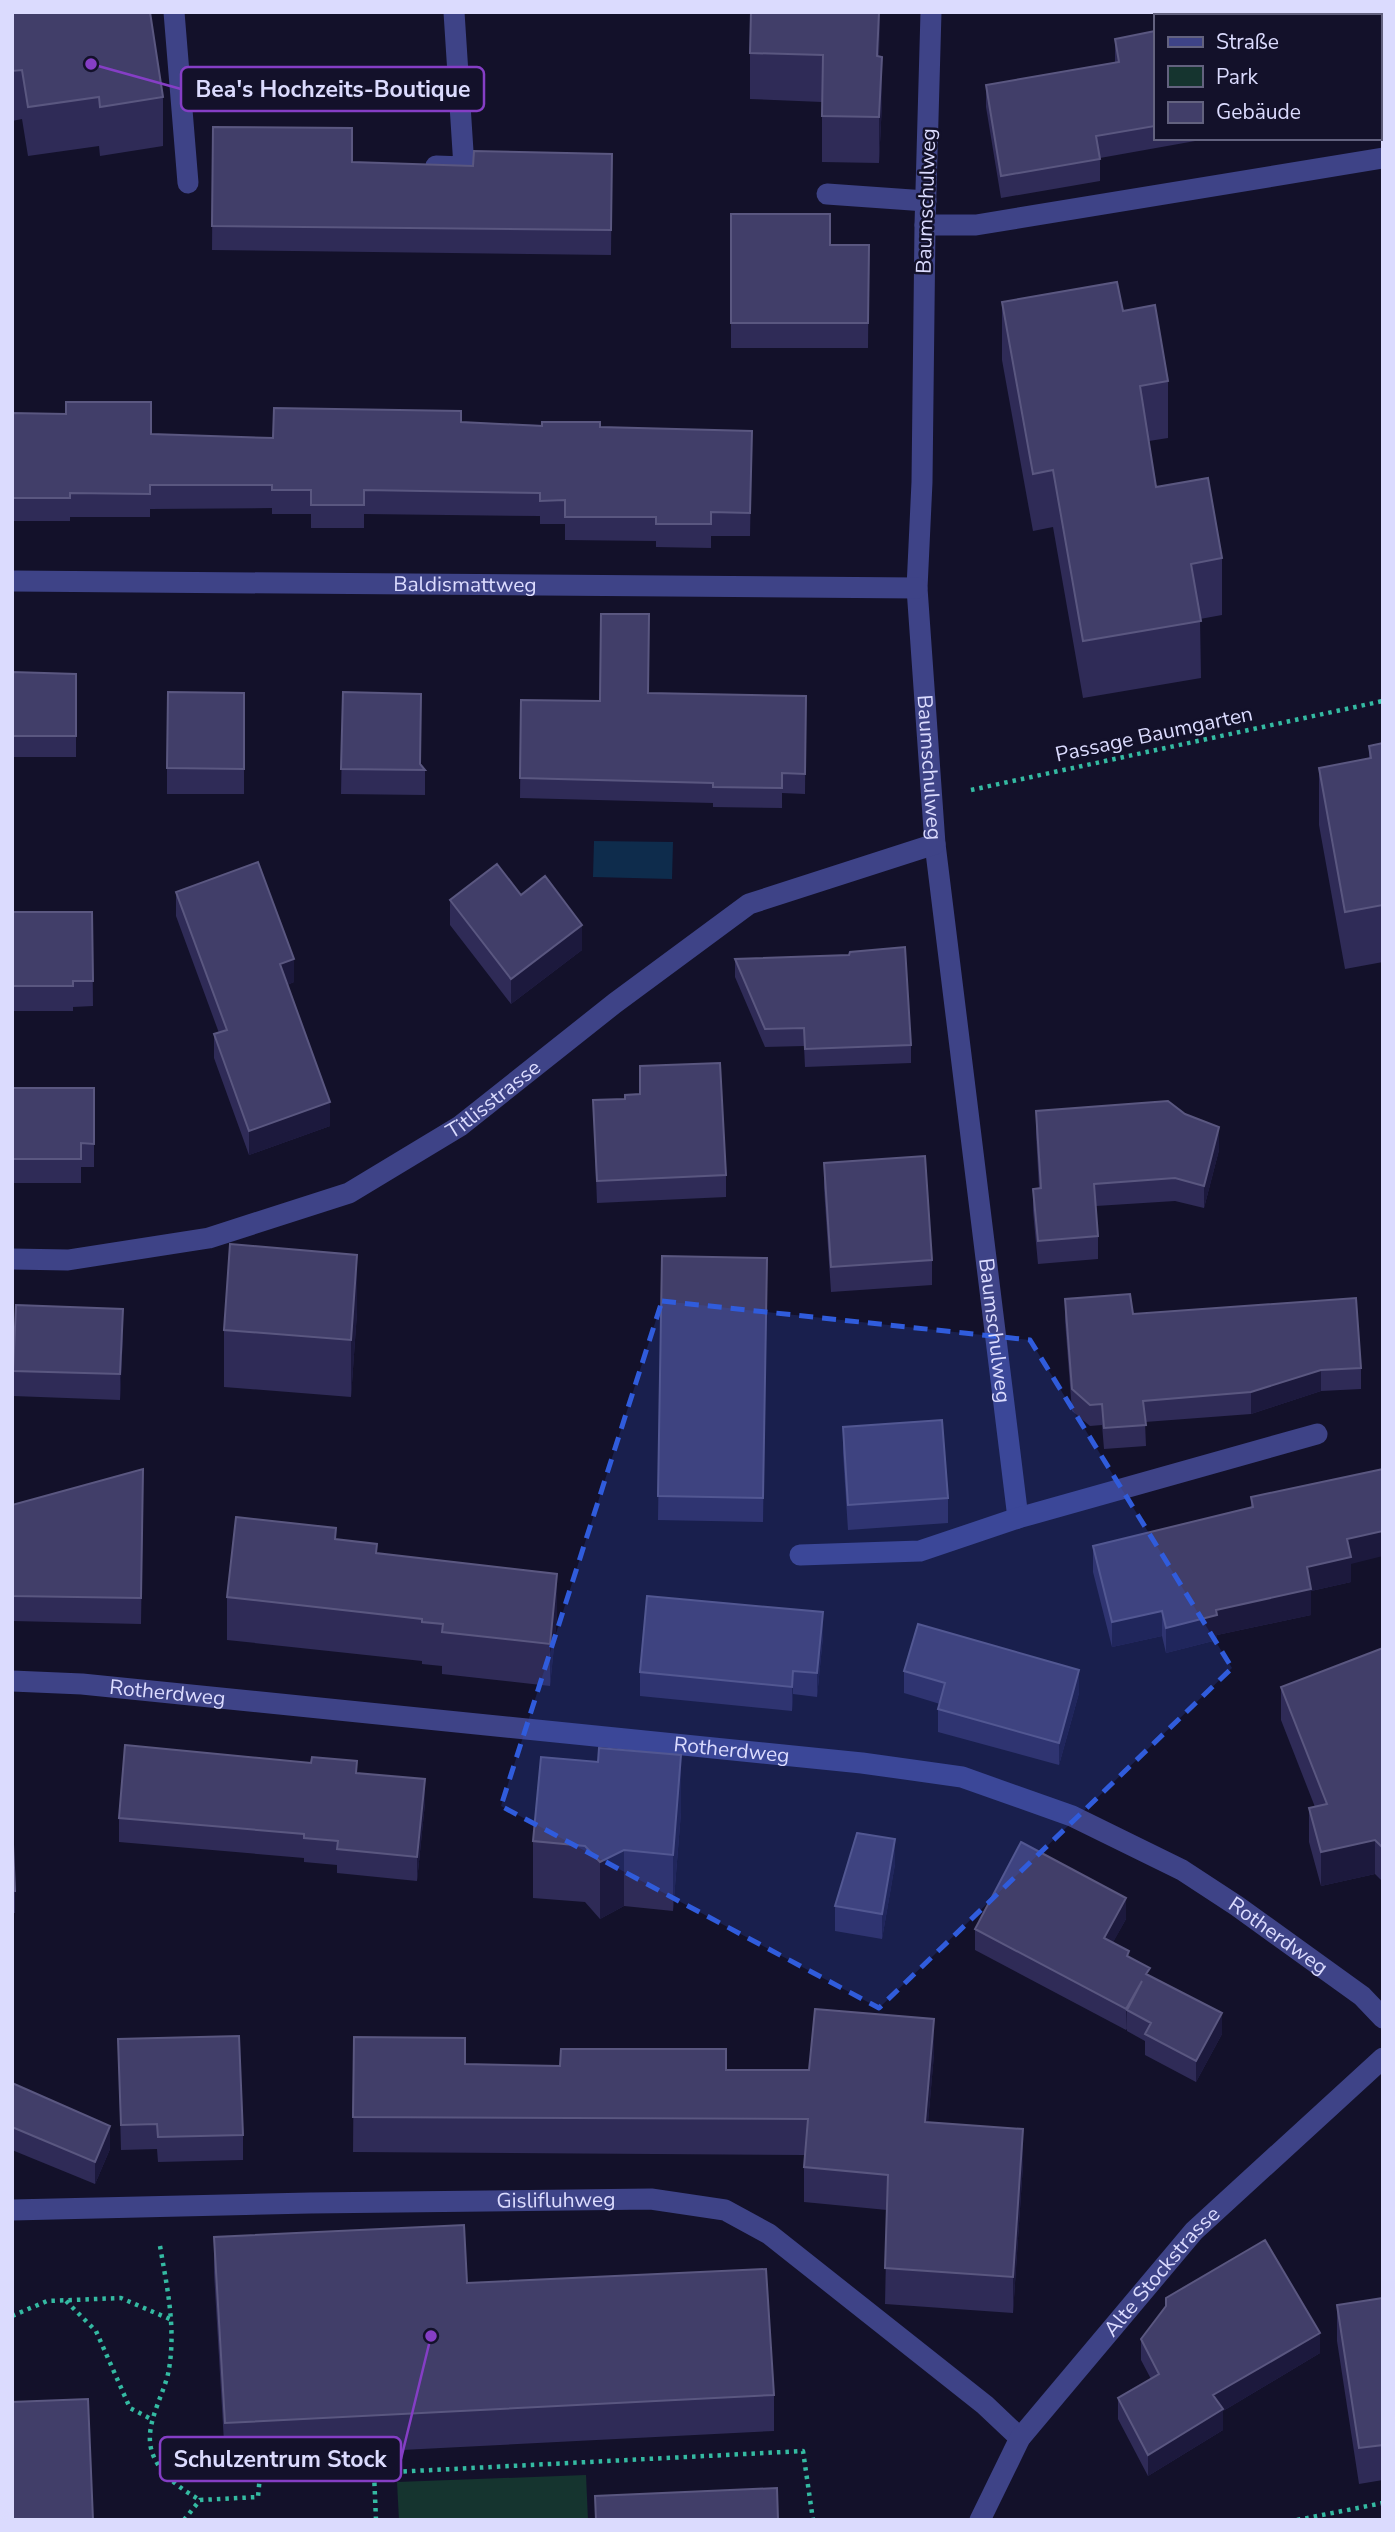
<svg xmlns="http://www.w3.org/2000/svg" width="1395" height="2532" viewBox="0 0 1395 2532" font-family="'Nunito Sans',sans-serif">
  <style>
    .green { fill: #15342f }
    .water { fill: #0e2c4c }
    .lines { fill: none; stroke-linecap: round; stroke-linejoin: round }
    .path { stroke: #34baa2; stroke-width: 4.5; stroke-dasharray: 3.5 5; stroke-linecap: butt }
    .minor { stroke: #3e4387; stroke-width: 21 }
    .wall { fill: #2f2b57 }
    .shaded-wall { fill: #1c193d }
    .building { fill: #413e69; stroke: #5a5780; stroke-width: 2 }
    .marked { fill: #305cdc; fill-opacity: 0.2; stroke: #305cdc; stroke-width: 5; stroke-dasharray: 14 9; stroke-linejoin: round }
    .labels { text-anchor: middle; stroke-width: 5; stroke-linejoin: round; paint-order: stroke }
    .street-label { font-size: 21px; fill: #dbdbfe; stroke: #13112a }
    .leader { fill: none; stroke: #853ec5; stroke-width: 2.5 }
    .callout-dot { fill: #853ec5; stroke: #13112a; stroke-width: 2.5 }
    .callout { fill: #13112a; stroke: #853ec5; stroke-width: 2.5 }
    .callout-label { font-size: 23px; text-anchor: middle; font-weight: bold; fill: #dbdbfe }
  </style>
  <rect width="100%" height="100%" fill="#13112a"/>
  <!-- green -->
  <path class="green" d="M586 2475 588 2520H399L397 2482Z"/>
  <!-- water -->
  <path class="water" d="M594 841 673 842 672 879 593 877Z"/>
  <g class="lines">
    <!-- path -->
    <path class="path" d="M971 790 1383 701
      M160 2246C167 2287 176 2327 169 2369 165 2394 143 2425 152 2452 159 2474 181 2489 200 2500
      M66 2301 96 2331 130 2408 153 2420
      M12 2316 47 2301 121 2298 172 2320
      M184 2520 200 2500 258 2497 260 2475 374 2473
      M376 2520 374 2473 803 2451 813 2520
      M1297 2520 1383 2503"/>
    <!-- minor -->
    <g class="minor">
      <path d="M174 12 188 183"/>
      <path id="s1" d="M931 12 925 225 922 482 917 588 935 844 1018 1518"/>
      <path d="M436 166 464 167 454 12"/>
      <path d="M827 194 926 201"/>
      <path d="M925 225H976L1383 158"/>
      <path id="s2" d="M12 581 917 588"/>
      <path id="s3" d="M12 1259 68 1260 209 1238 349 1193 460 1126 615 1003 749 904 935 844"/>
      <path d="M800 1555 920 1551 1018 1518 1317 1434"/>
      <path id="s4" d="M12 1681 82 1684 862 1763 962 1777 1072 1816 1182 1870 1237 1906 1362 1996 1383 2018"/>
      <path id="s5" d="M12 2210 310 2203 651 2199 725 2210 769 2234 985 2405 1020 2438"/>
      <path id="s6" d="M980 2520 1020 2438 1194 2231 1383 2058"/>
    </g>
  </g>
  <!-- wall -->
  <path class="wall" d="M12 12H150L163 97V146L100 156 99 146 28 156 22 119 12 121Z
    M880 12 879 56 882 103 879 163 822 162V102L750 99V53Z
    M1383 12V106L1379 107V16Z
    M1155 31V138H1212L1100 158V181L1001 198 986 107V85L1115 63V39Z
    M213 127 352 162 473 166 612 154 611 255 212 250Z
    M731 214 830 245H869L868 348H731Z
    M1002 302 1123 311 1168 381V438L1149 441 1156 487 1222 558V615L1200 619 1201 678 1083 698 1053 527 1033 531 1002 360Z
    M12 413 151 434 273 438 461 422 600 427 752 431 750 536H711V548L656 547V541L565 540V524H540V516L364 514V528H311V514H272V508L150 509V517H70V521H12Z
    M12 672 76 674V757H12Z
    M343 692 420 764 425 770V795L341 794Z
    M244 693V794H167V768Z
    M648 693 806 696 805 794 782 793V808L713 807V803L520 798 521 700 600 701Z
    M1383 743V962L1345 969 1319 825V768L1369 758V746Z
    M176 892 294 982 287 985 330 1126 249 1155 214 1058V1034L219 1033 176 916Z
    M521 895 582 950 511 1004 450 925V900Z
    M12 912H92L93 1006 73 1007V1011H12Z
    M735 959 911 1045V1063L805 1067 804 1046 765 1047 735 977Z
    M640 1066 726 1175V1197L597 1203 593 1100 625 1099 640 1094Z
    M12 1088H94V1167H81V1183H12Z
    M1036 1111 1219 1150 1204 1208 1175 1201 1096 1206 1098 1236V1259L1038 1264 1033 1211V1189L1039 1188 1036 1134Z
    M824 1163 932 1260V1285L831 1292 824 1188Z
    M662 1256 767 1258 763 1522 658 1520Z
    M1065 1299 1133 1314 1361 1368V1389L1321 1391 1251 1414 1145 1422 1146 1446 1104 1449 1102 1425 1090 1426 1072 1411 1065 1321Z
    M357 1312 351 1397 224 1387V1330Z
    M123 1334 120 1400 13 1396V1371Z
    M843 1427 948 1498V1523L848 1530 843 1453Z
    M143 1495 141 1624 12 1621V1505Z
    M1251 1497 1351 1564V1582L1311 1591V1615L1217 1635V1640L1166 1653 1162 1636 1112 1647 1093 1572V1546L1251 1508Z
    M336 1539 557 1616 550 1686 442 1674V1666L422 1664V1661L227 1640V1597Z
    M823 1636 817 1697 793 1694 792 1711 640 1696V1672Z
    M1383 1648V1882L1375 1874 1321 1886 1309 1842V1808L1315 1807 1281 1720V1687Z
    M904 1671 1079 1693 1059 1765 938 1732V1709L940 1704 904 1693Z
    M357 1773 425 1803 417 1881 337 1873V1865L304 1862V1858L119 1842V1818Z
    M681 1812 673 1911 624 1906 600 1919 585 1902 533 1898V1841Z
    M12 1821 15 1891V1913H12Z
    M895 1864 882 1939 835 1931V1906Z
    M1126 1919 1113 1942 1150 1976 1222 2034 1196 2082 1145 2055V2041L1127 2031V2029L1126 2030 975 1950V1929Z
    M354 2037 465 2064 726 2070H809L934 2054 928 2122 1023 2164 1013 2313 885 2304 887 2210 804 2202V2167L805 2155 353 2152Z
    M118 2039 243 2135V2160L158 2162 157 2149 121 2150Z
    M12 2083 110 2149 95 2184 12 2150Z
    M214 2237 467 2283 774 2395V2431L225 2459 214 2273Z
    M1383 2298V2480L1359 2484 1337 2341V2305Z
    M1141 2339 1320 2353 1223 2411V2430L1148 2476 1118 2419V2398L1151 2379 1141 2360Z"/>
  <!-- shaded-wall -->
  <path class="shaded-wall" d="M879 12H880L877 102V56Z
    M882 57V103L879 163V117Z
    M582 925V950L511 1004V979Z
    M294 959V982L280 988V964Z
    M330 1102V1126L249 1155V1131Z
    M1219 1127V1150L1204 1208V1186Z
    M357 1255V1312L351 1397V1340Z
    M123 1309V1334L120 1400V1374Z
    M1321 1370V1391L1251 1414V1392Z
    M1383 1531V1556L1351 1564V1582L1311 1591V1615L1217 1635V1640L1166 1653V1628L1216 1610 1347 1539Z
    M557 1574V1616L550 1686V1644Z
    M1162 1611V1636L1112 1647V1622Z
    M823 1612V1636L817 1697V1673Z
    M1079 1670V1693L1059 1765V1743Z
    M793 1671V1694L792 1711V1687Z
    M681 1755V1812L673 1911V1855Z
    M425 1779V1803L417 1881V1857Z
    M895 1839V1864L882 1939V1914Z
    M1375 1840V1874L1321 1886V1852Z
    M624 1850V1906L600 1919V1862Z
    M1126 1898V1919L1104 1959V1938Z
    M1142 1981 1127 2010 1126 2030V2009Z
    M1222 2013V2034L1196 2082V2061Z
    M934 2019V2054L925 2157V2122Z
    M110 2126V2149L95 2184V2162Z
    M1023 2129V2164L1013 2313V2277Z
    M1320 2333V2353L1223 2411V2430L1148 2476V2455L1213 2395Z"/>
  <!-- building -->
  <path class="building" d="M13 12H150L163 97 100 107 99 97 28 107 22 70 12 71Z
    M751 12H879L877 56 882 57 879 117 822 116 823 55 750 53Z
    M1331 12H1383V84H1379V16H1312Z
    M1155 31V126L1096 136 1100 159 1001 176 986 85 1119 62 1115 39Z
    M213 127 352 128V162L473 166 474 151 612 154 611 230 212 226Z
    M731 214H830V245H869L868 323H731Z
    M1117 282 1123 311 1155 305 1168 381 1140 386 1156 487 1208 478 1222 558 1191 564 1201 621 1083 641 1053 470 1033 474 1002 302Z
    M66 402H151V434L273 438 274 408 461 411V422L542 426V422H600V427L752 431 750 513 711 512V524H656V517H565V500L540 501V493L364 490V505H311V490H272V485H150V494L70 493V498H12V413L66 414Z
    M601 614H649L648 693 806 696 805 774 782 773V788L713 787V783L520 778 521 700 600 701Z
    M12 672 76 674V736H12Z
    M168 692 244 693V769L167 768Z
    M343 692 421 694 420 764 425 770 341 769Z
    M1383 743V905L1345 912 1319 768 1371 758 1369 746Z
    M258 862 294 959 280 964 330 1102 249 1131 214 1034 227 1030 176 892Z
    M497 864 521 895 545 876 582 925 511 979 450 900Z
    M12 912H92L93 981H73V986H12Z
    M905 947 911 1045 805 1049 804 1028 765 1029 735 959 849 955 850 952Z
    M720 1063 726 1175 597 1181 593 1100 625 1099V1095L640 1094V1066Z
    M12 1088H94V1144L81 1143V1159H12Z
    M1168 1101 1185 1114 1219 1127 1204 1186 1175 1178 1094 1184 1098 1236 1038 1241 1033 1189 1041 1188 1036 1111Z
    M925 1156 932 1260 831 1267 824 1163Z
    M230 1244 357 1255 351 1340 224 1330Z
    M662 1256 767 1258 763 1498 658 1496Z
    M1130 1294 1133 1314 1356 1298 1361 1368 1321 1370 1251 1392 1143 1401 1146 1425 1104 1428 1102 1404 1090 1405 1072 1389 1065 1299Z
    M16 1305 123 1309 120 1374 13 1371Z
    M942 1420 948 1498 848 1505 843 1427Z
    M143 1469 141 1598 12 1596V1505Z
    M1383 1469V1531L1347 1539 1351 1557 1307 1567 1311 1589 1216 1610 1217 1615 1166 1628 1162 1611 1112 1622 1093 1546 1253 1507 1251 1497Z
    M236 1517 336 1528 335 1539 377 1544 376 1553 557 1574 550 1644 442 1632 443 1624 422 1622V1619L227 1597Z
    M647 1596 823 1612 817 1673 793 1671 792 1687 640 1672Z
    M918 1624 1079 1670 1059 1743 938 1709 945 1683 904 1671Z
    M1383 1648V1848L1375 1840 1321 1852 1309 1808 1327 1804 1281 1687Z
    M125 1745 311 1763 312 1757 357 1761 356 1773 425 1779 417 1857 337 1849 338 1841 304 1838V1834L119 1818Z
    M599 1748 681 1755 673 1855 624 1850 600 1862 585 1846 533 1841 541 1757 598 1762Z
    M12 1821 15 1891H12Z
    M857 1833 895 1839 882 1914 835 1906Z
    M1021 1842 1126 1898 1104 1938 1129 1951 1127 1956 1150 1968 1146 1974 1222 2013 1196 2061 1145 2034 1151 2023 1127 2010 1142 1981 1126 2009 975 1929Z
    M815 2009 934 2019 925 2122 1023 2129 1013 2277 885 2268 888 2175 804 2167 808 2119 353 2117 354 2037 465 2038V2064L560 2066 561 2049H726V2070H809Z
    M239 2036 243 2135 158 2137 157 2124 121 2125 118 2039Z
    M12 2083 110 2126 95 2162 12 2127Z
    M464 2225 467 2283 766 2269 774 2395 225 2423 214 2237Z
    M1265 2240 1320 2333 1213 2395 1223 2409 1148 2455 1118 2398 1159 2374 1141 2339 1166 2306V2298Z
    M1383 2298V2445L1359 2448 1337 2305Z
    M88 2399 93 2520H12V2402Z
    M777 2488 778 2520H596L595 2496Z"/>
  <!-- marked area -->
  <path class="marked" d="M662 1301 1030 1340 1232 1668 879 2008 501 1806Z"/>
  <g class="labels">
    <!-- street labels -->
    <g class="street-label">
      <text transform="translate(926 201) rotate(-88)" y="7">Baumschulweg</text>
      <text dy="7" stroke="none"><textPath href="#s2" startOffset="453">Baldismattweg</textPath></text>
      <text transform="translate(1154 734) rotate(-12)" y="7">Passage Baumgarten</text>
      <text dy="7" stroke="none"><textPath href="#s1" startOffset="756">Baumschulweg</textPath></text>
      <text dy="7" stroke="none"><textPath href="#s3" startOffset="518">Titlisstrasse</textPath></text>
      <text dy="7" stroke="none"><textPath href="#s1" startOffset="1323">Baumschulweg</textPath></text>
      <text dy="7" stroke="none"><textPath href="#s4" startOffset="156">Rotherdweg</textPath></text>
      <text dy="7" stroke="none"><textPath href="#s4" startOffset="723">Rotherdweg</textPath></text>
      <text dy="7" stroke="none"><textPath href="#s4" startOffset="1311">Rotherdweg</textPath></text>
      <text dy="7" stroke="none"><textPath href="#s5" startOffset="544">Gislifluhweg</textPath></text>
      <text dy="7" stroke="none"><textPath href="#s6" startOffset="310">Alte Stockstrasse</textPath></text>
    </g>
  </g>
  <!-- callouts -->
  <path class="leader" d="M91 64L181 89M431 2336L401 2459"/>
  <g class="callout-dot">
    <circle cx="91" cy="64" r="7"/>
    <circle cx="431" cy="2336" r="7"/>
  </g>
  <g class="callout">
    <rect x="181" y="67" width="303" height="44" rx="7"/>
    <rect x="160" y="2437" width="241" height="44" rx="7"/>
  </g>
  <g class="callout-label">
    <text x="333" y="97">Bea's Hochzeits-Boutique</text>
    <text x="280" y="2467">Schulzentrum Stock</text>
  </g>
  <!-- border -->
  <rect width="1395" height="2532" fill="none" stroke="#dbdbfe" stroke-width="28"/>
  <!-- legend -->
  <rect x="1154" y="14" width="228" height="126" fill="#13112a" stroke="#63627f" stroke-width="2"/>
  <rect x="1168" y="37" width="35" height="10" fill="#3e4387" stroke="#63627f" stroke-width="2"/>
  <text x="1216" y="49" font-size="21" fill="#dbdbfe">Straße</text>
  <rect x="1168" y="66" width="35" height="21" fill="#15342f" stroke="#63627f" stroke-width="2"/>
  <text x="1216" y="84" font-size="21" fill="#dbdbfe">Park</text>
  <rect x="1168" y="102" width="35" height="21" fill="#413e69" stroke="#63627f" stroke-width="2"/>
  <text x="1216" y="119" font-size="21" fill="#dbdbfe">Gebäude</text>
</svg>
